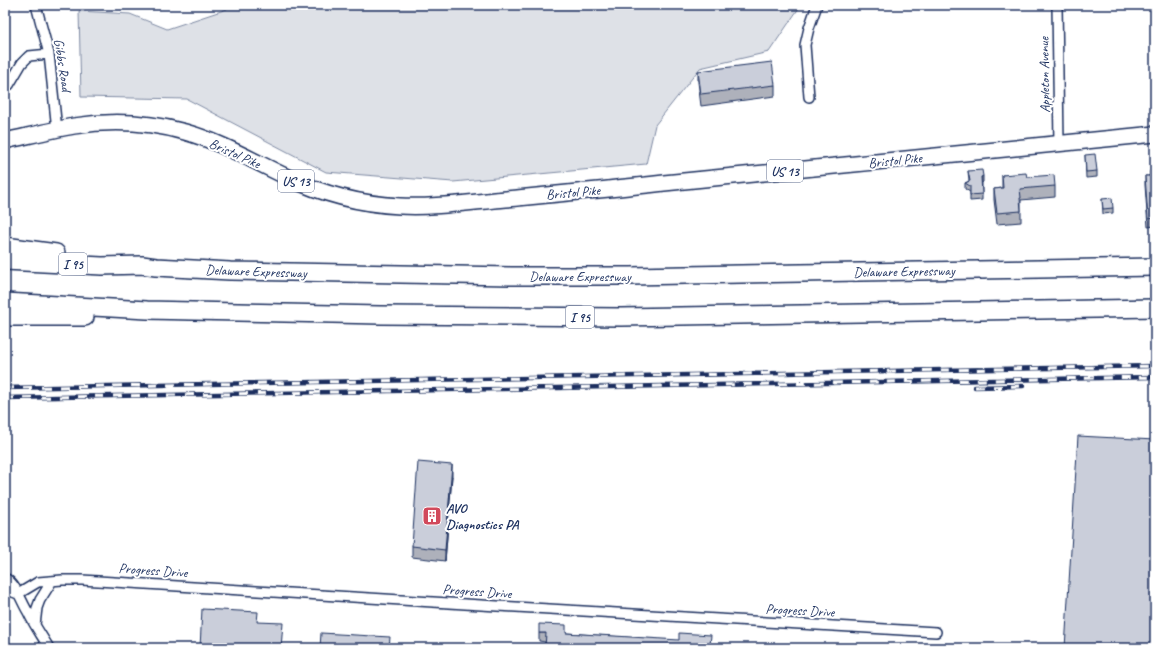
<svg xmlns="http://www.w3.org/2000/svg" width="1160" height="653" viewBox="0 0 1160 653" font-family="Caveat,sans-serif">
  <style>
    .green { fill: #dee1e7; stroke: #7c88a2 }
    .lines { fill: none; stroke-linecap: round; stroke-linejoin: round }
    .minor-casing { stroke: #1b2f5e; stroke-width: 12 }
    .primary-casing { stroke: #1b2f5e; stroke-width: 18 }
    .motorway-casing { stroke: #1b2f5e; stroke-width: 20 }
    .minor { stroke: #fff; stroke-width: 9 }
    .primary { stroke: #fff; stroke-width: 15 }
    .motorway { stroke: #fff; stroke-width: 17 }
    .rail-casing { stroke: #1b2f5e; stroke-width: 4.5 }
    .rail { stroke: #fff; stroke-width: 3; stroke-dasharray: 9; stroke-linecap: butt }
    .wall { fill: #aeb1bb; stroke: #1b2f5e }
    .shaded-wall { fill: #8d9099; stroke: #1b2f5e }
    .building { fill: #caceda; stroke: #1b2f5e }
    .labels { text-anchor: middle; stroke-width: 4; stroke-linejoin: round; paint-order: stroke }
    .shield { fill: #fff; stroke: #5f6d8e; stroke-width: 1 }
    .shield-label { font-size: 13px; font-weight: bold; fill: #1b2f5e }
    .street-label { font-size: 14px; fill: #1b2f5e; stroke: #fff }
    .poi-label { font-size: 14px; font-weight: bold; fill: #1b2f5e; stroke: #fff; text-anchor: start }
  </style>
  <rect width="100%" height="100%" fill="#fff"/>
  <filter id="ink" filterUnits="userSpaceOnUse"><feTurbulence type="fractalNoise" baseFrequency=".025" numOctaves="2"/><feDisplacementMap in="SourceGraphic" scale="8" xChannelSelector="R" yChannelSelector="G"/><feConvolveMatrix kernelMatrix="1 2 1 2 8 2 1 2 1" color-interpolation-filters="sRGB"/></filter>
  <g filter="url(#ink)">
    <!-- green -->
    <path class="green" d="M227 5H801L769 52 700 68 655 125 646 164 453 182 326 172 187 99 81 97 79 11 130 14 167 29 227 9Z"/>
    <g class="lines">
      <!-- minor casing -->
      <g class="minor-casing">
        <path id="minor" d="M36 5 49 54 57 130
          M1057 5 1059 144
          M5 86 9 85 22 63 29 56 49 54
          M809 97 805 45 809 28 817 5
          M5 578C17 585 21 601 28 612 34 625 42 636 49 648
          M5 589 18 594
          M18 594 38 582 62 580H82L497 606 936 632
          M35 625 37 608 40 600 52 581"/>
      </g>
      <!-- primary casing -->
      <g class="primary-casing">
        <path id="primary" d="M5 141C28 136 51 130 74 126 111 120 149 122 185 132 221 142 253 161 287 177 322 194 361 204 400 206 435 208 471 202 506 199 558 194 611 189 664 183 827 167 991 151 1155 134"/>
      </g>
      <!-- motorway casing -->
      <g class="motorway-casing">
        <path id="motorway" d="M5 246 56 253
          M5 261 102 266 142 265 156 267 230 271 511 276H630L1155 267
          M5 302 147 310 380 315 621 317 1155 308
          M5 317H85"/>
      </g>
      <!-- minor -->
      <use href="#minor" class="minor"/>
      <!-- primary -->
      <use href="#primary" class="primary"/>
      <!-- motorway -->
      <use href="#motorway" class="motorway"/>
      <!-- rail casing -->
      <g class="rail-casing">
        <path id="rail" d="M975 387 1023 386
          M5 388 1155 366
          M5 398 1155 377"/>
      </g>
      <!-- rail -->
      <use href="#rail" class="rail"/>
    </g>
    <!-- wall -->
    <path class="wall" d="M698 71 775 85V96L701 106 698 82Z
      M1085 155 1097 171V177L1086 178Z
      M968 171 983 182H982V200L970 201V192L965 189V183L969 181Z
      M1150 171H1155V226L1148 227 1145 185V176H1150Z
      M1002 175 1027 177 1055 186V197L1021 200V222L997 224 994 200V189L1002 188Z
      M1102 199 1113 208V213L1103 214Z
      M452 476 445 561 412 557V546Z
      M539 633H566L711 643 710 648H545V642L539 641Z"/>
    <!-- shaded-wall -->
    <path class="shaded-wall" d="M983 176V182L981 183V177Z
      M452 465V476L445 561V550Z"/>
    <!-- building -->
    <path class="building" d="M772 62 775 85 701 94 698 71Z
      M1095 154 1097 171 1086 172 1085 155Z
      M982 170 983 176 981 177 982 194 970 195V186L965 183 970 181 968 171Z
      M1150 171H1155V218L1148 219 1145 176H1150Z
      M1026 173 1027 177 1054 175 1055 186 1020 189 1021 198H1020L1021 211 997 213 994 189 1003 188 1002 175Z
      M1112 198 1113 208 1103 209 1102 199Z
      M1078 436 1155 440V648H1065Z
      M418 462 452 465 445 550 412 546Z
      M202 609 258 612 257 622 283 623 281 648H200Z
      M539 624 566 625V633L679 640V633L711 635 710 645 701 644V648H545L546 633H539Z
      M321 633 390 637 389 648H320Z
      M441 646 465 648H441Z"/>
  </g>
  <!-- icons -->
  <defs>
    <g id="building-square" transform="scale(1)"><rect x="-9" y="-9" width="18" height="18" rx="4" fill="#d1495b" stroke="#fff"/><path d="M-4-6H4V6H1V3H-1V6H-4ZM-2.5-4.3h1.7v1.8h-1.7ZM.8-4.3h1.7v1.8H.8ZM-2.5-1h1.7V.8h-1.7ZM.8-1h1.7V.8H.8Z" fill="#fff"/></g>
  </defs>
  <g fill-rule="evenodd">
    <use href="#building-square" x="432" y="516"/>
  </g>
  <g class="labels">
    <!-- shield labels -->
    <g class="shield">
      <rect x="767" y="160" width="36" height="22" rx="3"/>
      <rect x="278" y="170" width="36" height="22" rx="3"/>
      <rect x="59" y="253" width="28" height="22" rx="3"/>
      <rect x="566" y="306" width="28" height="22" rx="3"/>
    </g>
    <g class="shield-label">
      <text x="785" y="176">US 13</text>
      <text x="296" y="186">US 13</text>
      <text x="73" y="269">I 95</text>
      <text x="580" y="322">I 95</text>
    </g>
    <!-- street labels -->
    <g class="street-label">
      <text transform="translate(63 65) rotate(81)" y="5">Gibbs Road</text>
      <text transform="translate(1044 75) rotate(-91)" y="5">Appleton Avenue</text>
      <text transform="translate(235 153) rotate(24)" y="5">Bristol Pike</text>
      <text transform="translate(895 160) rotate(-6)" y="5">Bristol Pike</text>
      <text transform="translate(573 192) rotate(-5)" y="5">Bristol Pike</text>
      <text transform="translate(256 271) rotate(2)" y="5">Delaware Expressway</text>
      <text transform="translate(904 271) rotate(-1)" y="5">Delaware Expressway</text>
      <text x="580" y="281">Delaware Expressway</text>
      <text transform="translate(153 570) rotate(4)" y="5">Progress Drive</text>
      <text transform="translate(477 591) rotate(4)" y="5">Progress Drive</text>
      <text transform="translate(800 610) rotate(3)" y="5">Progress Drive</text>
    </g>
    <!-- poi labels -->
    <g class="poi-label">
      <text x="446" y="513">AVO<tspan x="446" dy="16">Diagnostics PA</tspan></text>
    </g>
  </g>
  <!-- margin -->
  <rect width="1160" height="653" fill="none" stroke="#fff" stroke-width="20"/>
  <rect x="10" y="10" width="1140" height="633" fill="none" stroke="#1b2f5e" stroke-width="1.5" filter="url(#ink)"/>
</svg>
